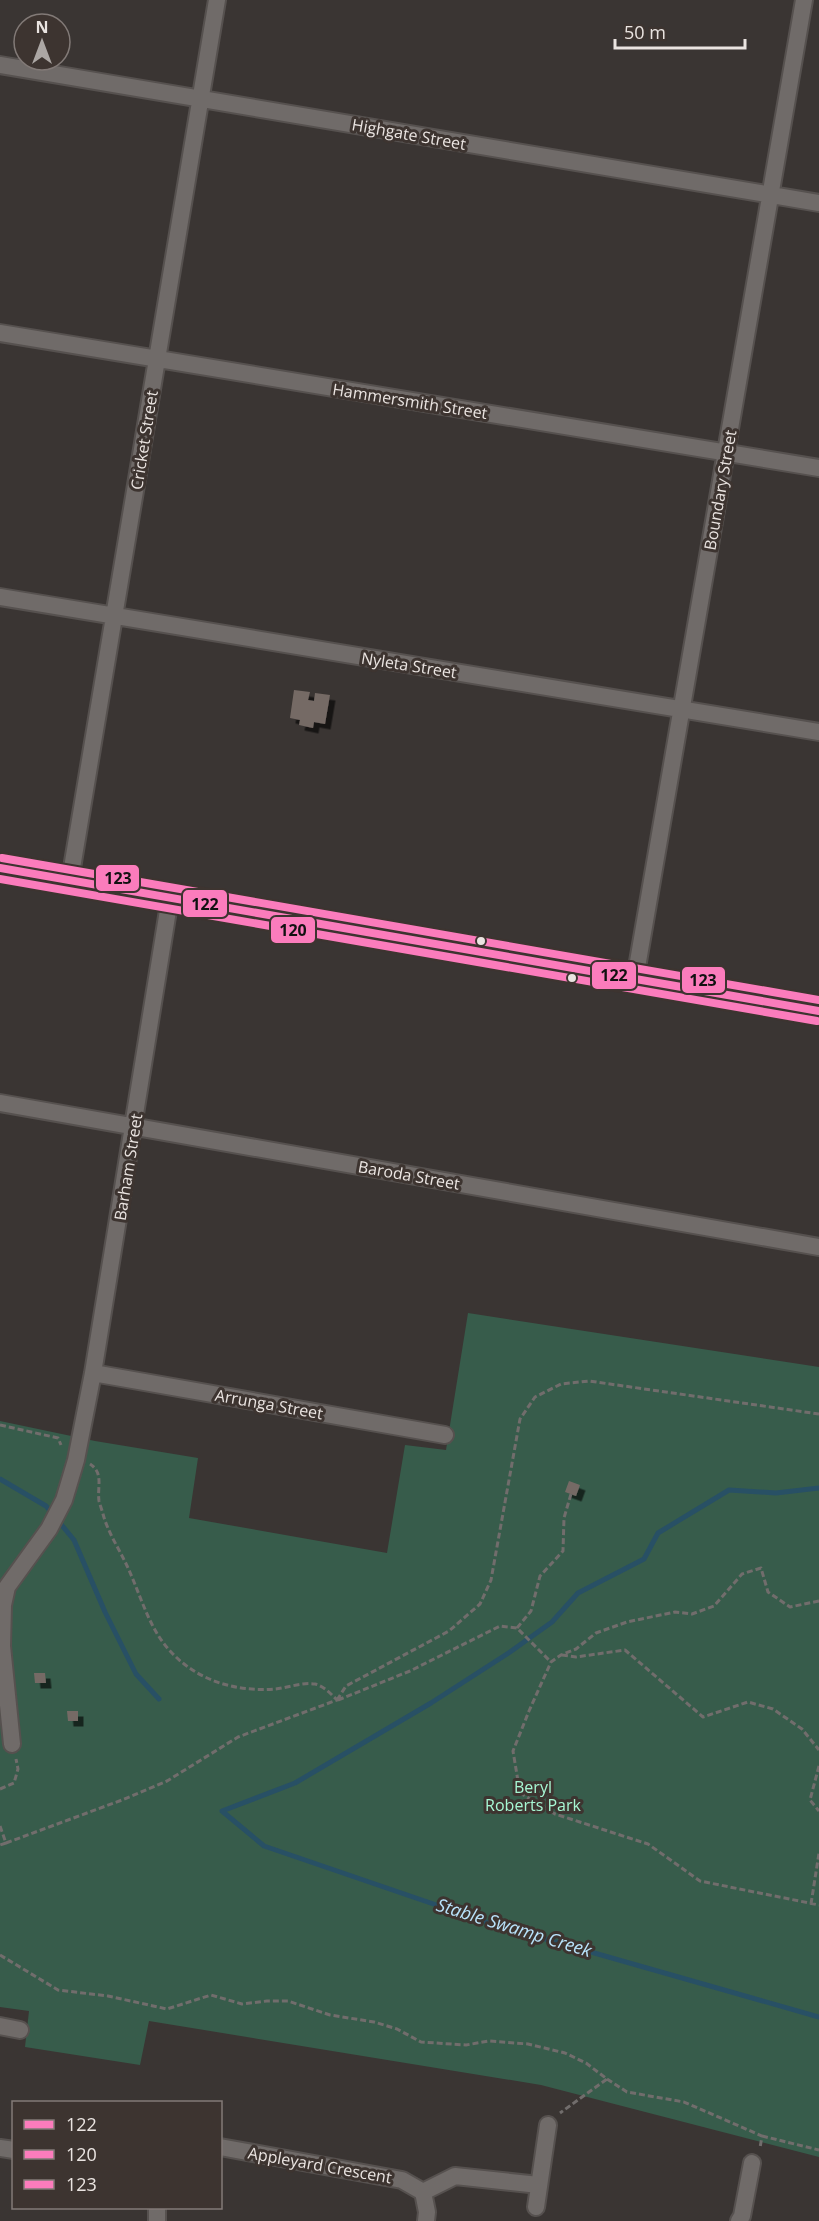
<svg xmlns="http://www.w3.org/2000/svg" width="819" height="2221" viewBox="0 0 819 2221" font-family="'Open Sans',sans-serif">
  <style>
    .green { fill: #375c4b }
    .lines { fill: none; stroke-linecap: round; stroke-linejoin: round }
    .stream { stroke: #285065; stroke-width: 5 }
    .building { fill: #756a65; filter: url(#shadow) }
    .minor-casing { stroke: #56514f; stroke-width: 20 }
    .tertiary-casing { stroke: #56514f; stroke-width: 24 }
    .path { stroke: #716d6c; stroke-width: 3; stroke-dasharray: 6 3; stroke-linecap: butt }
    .minor { stroke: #706b69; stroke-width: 16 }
    .tertiary { stroke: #706b69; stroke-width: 21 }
    .bus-1-casing { stroke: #3d3430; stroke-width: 12 }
    .bus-2-casing { stroke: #3d3430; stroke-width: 12 }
    .bus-3-casing { stroke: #3d3430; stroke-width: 12 }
    .bus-1 { stroke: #fb7cbc; stroke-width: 8 }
    .bus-2 { stroke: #fb7cbc; stroke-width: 8 }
    .bus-3 { stroke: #fb7cbc; stroke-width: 8 }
    .bus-dot { fill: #eae4e1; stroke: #3d3430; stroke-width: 2 }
    .labels { text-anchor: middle; stroke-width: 6; stroke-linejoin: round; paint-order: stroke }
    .street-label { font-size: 16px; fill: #eae4e1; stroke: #3d3430 }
    .park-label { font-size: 16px; fill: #a7f7d3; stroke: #3d3430 }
    .water-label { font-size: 18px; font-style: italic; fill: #b9e3fb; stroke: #3d3430 }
    .line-badge { stroke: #3d3430; stroke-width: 2 }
    .pale-badge-label { font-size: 16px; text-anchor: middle; font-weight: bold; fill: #111 }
  </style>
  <defs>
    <filter id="shadow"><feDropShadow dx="5.5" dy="5.5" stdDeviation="0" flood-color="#0009"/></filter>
  </defs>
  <rect width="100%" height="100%" fill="#3a3533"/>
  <!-- green -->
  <path class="green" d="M468 1313 819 1367V2157L541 2085 149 2021 140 2065 25 2047 29 2011 0 2007V1421L95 1441 198 1458 189 1518 387 1553 405 1445 446 1450Z"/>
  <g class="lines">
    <!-- stream -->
    <path class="stream" d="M0 1479 46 1506 74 1540 105 1612 136 1674 159 1699
      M819 1488 776 1493 729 1490 658 1533 644 1559 578 1593 552 1622 510 1652 431 1703 295 1783 222 1811 264 1846 489 1923 819 2017"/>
  </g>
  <!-- building -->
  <path class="building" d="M294 690 310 692 308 700 314 701 315 693 330 695 325 724 314 722 313 728 299 725 300 720 290 718Z
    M569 1481 580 1485 576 1496 565 1492Z
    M34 1673H45L46 1683H35Z
    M67 1711H78V1721H68Z"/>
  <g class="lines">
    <!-- minor casing -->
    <g class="minor-casing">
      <path id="minor" d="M0 65 819 203
        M0 333 819 468
        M0 597 819 732
        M70 880 217 0
        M635 979 804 0
        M0 1103 819 1247
        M93 1373 445 1435
        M12 1744 2 1646 3 1605 7 1587 49 1529 64 1500 76 1460 93 1373 170 898
        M0 2026 20 2030
        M220 2147 402 2180 423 2192 427 2212 426 2221
        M0 2148 14 2150
        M423 2192 455 2176 539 2185
        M536 2207 548 2125
        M157 2221V2208
        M739 2221 742 2216 752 2163"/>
    </g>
    <!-- tertiary casing -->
    <g class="tertiary-casing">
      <path id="tertiary" d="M0 868 819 1011"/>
    </g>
    <!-- path -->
    <path class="path" d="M0 1425 58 1438 61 1445
      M819 1601 790 1607 768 1592 761 1568 742 1574 714 1606 692 1614 675 1612 627 1622 596 1633 576 1649 561 1655 551 1662 529 1711 513 1751 520 1793 555 1814 648 1844 700 1881 819 1905
      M517 1628 531 1611 540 1576 563 1551 564 1518 571 1494
      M562 1655 576 1657 625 1650 703 1717 748 1702 773 1709 802 1729 819 1750
      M337 1700 346 1686 449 1631 480 1604 491 1580 520 1419 535 1397 561 1384 589 1381 819 1414
      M338 1700 410 1671 500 1626 517 1628 551 1662
      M819 1766 810 1800 819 1811
      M0 1789 14 1783 18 1769 16 1759
      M0 1826 6 1843 0 1845
      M6 1843 122 1800 167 1781 238 1737 337 1700C331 1694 324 1686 315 1684 302 1682 287 1688 275 1689 236 1692 198 1681 171 1652 149 1629 141 1596 128 1568 120 1550 108 1533 103 1514 102 1510 100 1505 99 1501 97 1487 104 1473 90 1464
      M811 1904 819 1853
      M0 1955 58 1990 108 1996 167 2009 211 1995 242 2004 267 2001H288L330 2015 374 2022 397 2029 421 2042 466 2045 489 2041 528 2044 565 2053 586 2063 607 2079 560 2113
      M607 2079 627 2092 684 2102 762 2136 760 2148
      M762 2136 819 2150"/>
    <!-- minor -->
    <use href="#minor" class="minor"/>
    <!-- tertiary -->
    <use href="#tertiary" class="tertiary"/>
    <!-- bus-1 casing -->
    <g class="bus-1-casing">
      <path id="bus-1" d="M0 868 819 1011"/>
    </g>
    <!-- bus-2 casing -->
    <g class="bus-2-casing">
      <path id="bus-2" d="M0 879 817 1021"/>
    </g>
    <!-- bus-3 casing -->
    <g class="bus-3-casing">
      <path id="bus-3" d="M2 858 819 1000"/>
    </g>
    <!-- bus-1 -->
    <use href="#bus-1" class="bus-1"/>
    <!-- bus-2 -->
    <use href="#bus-2" class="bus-2"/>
    <!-- bus-3 -->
    <use href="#bus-3" class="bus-3"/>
  </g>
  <!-- markers -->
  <g class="bus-dot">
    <circle cx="481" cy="941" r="5"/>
    <circle cx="572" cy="978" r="5"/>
  </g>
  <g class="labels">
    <!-- street labels -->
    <g class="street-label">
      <text transform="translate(409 134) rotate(10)" y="6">Highgate Street</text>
      <text transform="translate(410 401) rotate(9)" y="6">Hammersmith Street</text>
      <text transform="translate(144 440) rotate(-81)" y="6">Cricket Street</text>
      <text transform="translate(720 490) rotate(-80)" y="6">Boundary Street</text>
      <text transform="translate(409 665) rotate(9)" y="6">Nyleta Street</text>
      <text transform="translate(128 1167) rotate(-81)" y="6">Barham Street</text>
      <text transform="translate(409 1175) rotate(10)" y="6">Baroda Street</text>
      <text transform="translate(269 1404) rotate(10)" y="6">Arrunga Street</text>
      <text transform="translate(320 2165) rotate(10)" y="6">Appleyard Crescent</text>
    </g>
    <!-- park labels -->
    <g class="park-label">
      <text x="533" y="1793">Beryl<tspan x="533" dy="18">Roberts Park</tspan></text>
    </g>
    <!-- water labels -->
    <g class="water-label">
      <text transform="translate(514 1928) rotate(17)" y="6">Stable Swamp Creek</text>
    </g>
  </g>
  <g class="line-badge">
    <rect x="95" y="864" width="45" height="28" rx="6" fill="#fb7cbc"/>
    <rect x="182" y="889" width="46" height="29" rx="6" fill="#fb7cbc"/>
    <rect x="270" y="916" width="46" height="28" rx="6" fill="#fb7cbc"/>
    <rect x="591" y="961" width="46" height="29" rx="6" fill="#fb7cbc"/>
    <rect x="681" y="966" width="45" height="28" rx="6" fill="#fb7cbc"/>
  </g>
  <g class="pale-badge-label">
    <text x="118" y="884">123</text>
    <text x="205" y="910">122</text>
    <text x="293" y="936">120</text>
    <text x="614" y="981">122</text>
    <text x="703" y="986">123</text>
  </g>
  <!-- legend -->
  <rect x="12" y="2101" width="210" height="108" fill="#3d3430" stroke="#827a77" stroke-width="1.5"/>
  <rect x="24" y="2120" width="30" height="9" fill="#fb7cbc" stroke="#827a77" stroke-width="1.5"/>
  <text x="66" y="2131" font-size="18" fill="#eae4e1">122</text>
  <rect x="24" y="2150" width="30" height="9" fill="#fb7cbc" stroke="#827a77" stroke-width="1.5"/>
  <text x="66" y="2161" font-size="18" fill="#eae4e1">120</text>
  <rect x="24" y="2180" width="30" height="9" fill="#fb7cbc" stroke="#827a77" stroke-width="1.5"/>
  <text x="66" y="2191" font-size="18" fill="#eae4e1">123</text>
  <!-- north arrow -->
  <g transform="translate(42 42)"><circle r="28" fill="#3d3430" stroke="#827a77" stroke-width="1.5"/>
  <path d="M0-4.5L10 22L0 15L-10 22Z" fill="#aca7a4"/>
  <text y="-9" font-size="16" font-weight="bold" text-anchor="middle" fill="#eae4e1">N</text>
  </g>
  <!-- scale -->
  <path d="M615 39v9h130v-9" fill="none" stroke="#eae4e1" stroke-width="3"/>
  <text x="624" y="39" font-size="18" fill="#eae4e1" stroke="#3d3430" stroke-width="4.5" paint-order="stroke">50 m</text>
</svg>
